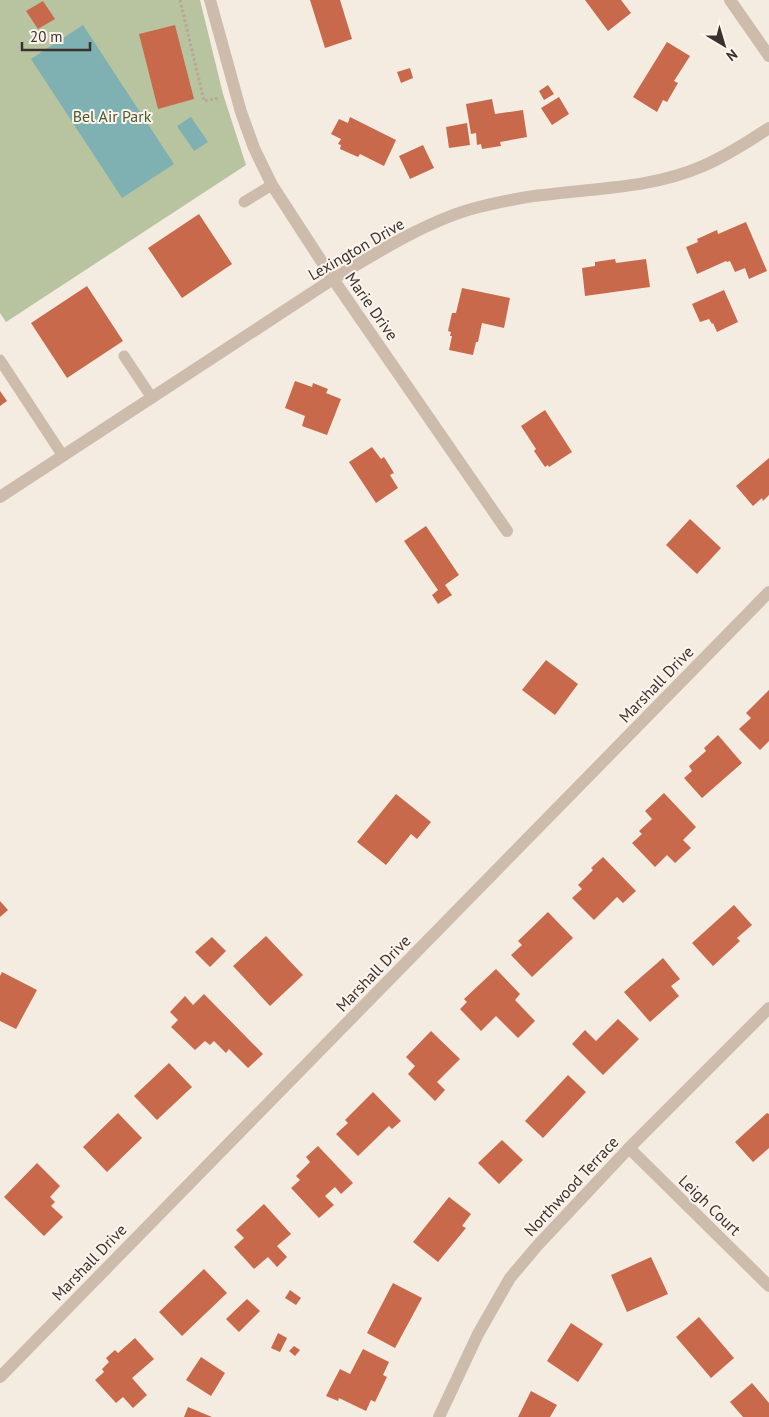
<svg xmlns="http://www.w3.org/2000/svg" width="769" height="1417" viewBox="0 0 769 1417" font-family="'PT Sans',sans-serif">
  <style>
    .green { fill: #b8c4a0 }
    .water { fill: #7fb0b2 }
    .building { fill: #c8694b }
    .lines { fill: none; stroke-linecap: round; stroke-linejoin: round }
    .path { stroke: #b9a596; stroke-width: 3; stroke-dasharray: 2.5 2.5; stroke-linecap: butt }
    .lane { stroke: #cdbbac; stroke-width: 11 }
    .street { stroke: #cdbbac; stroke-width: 12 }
    .labels { text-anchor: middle; stroke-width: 4; stroke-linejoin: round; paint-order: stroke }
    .park-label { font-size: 16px; fill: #4a5a2e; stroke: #fbf5ee }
    .street-label { font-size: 16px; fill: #3b302b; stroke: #fbf5ee }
  </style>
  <rect width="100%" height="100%" fill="#f4ebe1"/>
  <!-- green -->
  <path class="green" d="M0 0H200L223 94 246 165 6 322 0 313Z"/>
  <!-- water -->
  <path class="water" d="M83 25 174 164 122 198 31 59Z
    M191 117 208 142 194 151 177 126Z"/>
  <!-- building -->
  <path class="building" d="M310 0H340L352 39 325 48Z
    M585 0H621L631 13 608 31Z
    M43 1 55 19 38 29 26 11Z
    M175 25 194 99 158 109 139 34Z
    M667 42 690 56 674 81 678 83 667 102 663 100 657 112 633 97Z
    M410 68 413 78 401 83 397 72Z
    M548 85 554 94 544 100 539 91Z
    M559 97 569 114 552 125 541 108Z
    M492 99 495 114 523 110 527 137 500 142 501 146 482 149 481 144 477 145 476 133 471 134 466 104Z
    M350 117 396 140 384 166 360 154 358 157 340 149 341 145 338 144 341 139 331 134 339 119 348 123Z
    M467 123 470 145 449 148 446 127Z
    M423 145 434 168 410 179 399 156Z
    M199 214 232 264 182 298 148 248Z
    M746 222 767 271 749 279 745 268 735 272 730 261 727 262 726 261 697 274 686 247 698 242 697 239 717 230 718 234Z
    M615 259 616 263 646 259 650 287 585 296 582 268 595 266V262Z
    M87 286 123 341 67 378 31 323Z
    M462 288 510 298 504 328 482 323 478 342H476L473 355 449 350 452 336H450L451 332 448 331 452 313H456Z
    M724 290 738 322 717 332 713 323 712 324 709 319 700 322 692 304Z
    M295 381 312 387 313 383 328 389 326 393 341 399 327 435 302 426 305 416 285 408Z
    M0 391 7 401 0 406Z
    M545 410 572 452 549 467 548 465 545 467 534 451 536 449 521 426Z
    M372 447 381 459 384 457 394 473 390 475 398 488 376 503 349 462Z
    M769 458V495L763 501 762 498 753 506 736 486Z
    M690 519 721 548 697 574 666 545Z
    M426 526 459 575 445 585 452 595 438 604 432 595 438 590 404 541Z
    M546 660 578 684 555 715 522 690Z
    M769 690V741L760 750 739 729 751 718 746 713Z
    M718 735 742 763 702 798 684 778 692 771 689 766 706 751 704 748Z
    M664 793 696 827 683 840 691 848 675 863 667 855 655 867 632 843 642 834 639 831 652 819 645 811Z
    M396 794 431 822 417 839 411 834 386 865 357 842Z
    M603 857 636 891 623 903 617 897 594 920 572 898 582 889 578 885 593 870 591 868Z
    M0 901 8 910 0 917Z
    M734 905 752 925 737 938 740 941 713 966 692 943Z
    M548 912 573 938 532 977 511 955 522 945 518 941Z
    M266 936 303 975 270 1006 233 966Z
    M212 937 226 951 210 967 195 952Z
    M663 958 680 979 671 986 679 996 650 1022 624 992Z
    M496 969 520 994 515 1000 535 1021 518 1038 496 1016 481 1031 460 1009 467 1002 464 999Z
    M2 972 37 990 16 1029 0 1021V976Z
    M204 994 263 1054 248 1068 229 1049 226 1053 214 1041 210 1045 205 1041 195 1050 171 1027 178 1020 170 1012 185 996 193 1005Z
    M618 1019 639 1039 603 1075 572 1044 585 1030 596 1041Z
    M431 1031 460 1059 437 1082 445 1090 435 1101 408 1074 415 1066 406 1057Z
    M169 1063 192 1087 157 1120 134 1096Z
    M568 1075 586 1092 543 1138 525 1121Z
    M373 1092 401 1121 392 1129 389 1126 358 1156 336 1134 348 1123 345 1120Z
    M118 1113 142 1138 107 1172 83 1147Z
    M767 1113 769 1114V1148L753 1162 735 1142Z
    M502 1140 523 1160 499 1184 478 1163Z
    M318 1146 353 1183 341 1194 335 1187 325 1196 334 1205 319 1218 291 1188 300 1180 296 1176 310 1162 306 1157Z
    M37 1163 60 1186 50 1197 55 1202 51 1206 63 1217 44 1236 4 1197Z
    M449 1197 471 1214 462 1226 466 1228 438 1262 413 1242Z
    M264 1204 291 1234 277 1246 287 1257 277 1267 268 1257 254 1269 234 1247 244 1238 236 1230Z
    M651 1257 668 1294 627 1312 611 1275Z
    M204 1269 227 1293 182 1336 159 1312Z
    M393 1283 422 1298 395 1348 367 1333Z
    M290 1290 301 1298 296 1305 285 1298Z
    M247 1299 260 1311 239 1332 226 1319Z
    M699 1317 734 1358 711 1378 676 1337Z
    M571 1323 603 1344 578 1382 547 1361Z
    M278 1333 287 1338 280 1352 271 1348Z
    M135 1338 154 1359 132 1378 147 1395 133 1408 123 1397 116 1403 95 1380 104 1372 102 1369 109 1362 106 1358 115 1350 118 1353Z
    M294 1346 300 1350 295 1356 289 1351Z
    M363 1349 389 1362 383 1375 387 1377 375 1402 371 1400 366 1411 339 1398 338 1401 326 1396 340 1369 350 1374Z
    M201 1357 225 1373 211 1396 186 1380Z
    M752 1383 769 1403V1417H743L730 1402Z
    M531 1391 557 1405 550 1417H518Z
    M188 1407 212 1417H184Z"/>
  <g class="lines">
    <!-- path -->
    <path class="path" d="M180 0 204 101 219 98"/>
    <!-- lane -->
    <path class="lane" d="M244 202 272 185
      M124 356 152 398
      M0 360 63 456"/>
    <!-- street -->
    <path class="street" d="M210 0 241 112 254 148 272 185 333 279 507 531
      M730 0 769 56
      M0 497 333 279C376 253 430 219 479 207 500 202 522 197 543 195 596 188 653 188 703 166 726 156 748 142 769 128
      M629 1148 769 1286
      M0 1377 769 592
      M439 1417 478 1334 510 1278 537 1246 629 1148 769 1008"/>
  </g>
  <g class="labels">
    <!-- park labels -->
    <g class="park-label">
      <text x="112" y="122">Bel Air Park</text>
    </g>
    <!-- street labels -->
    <g class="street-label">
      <text transform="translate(356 249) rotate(-30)" y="6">Lexington Drive</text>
      <text transform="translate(372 306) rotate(55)" y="6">Marie Drive</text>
      <text transform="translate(656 684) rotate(-46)" y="6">Marshall Drive</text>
      <text transform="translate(373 973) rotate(-46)" y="6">Marshall Drive</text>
      <text transform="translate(571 1186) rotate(-47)" y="6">Northwood Terrace</text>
      <text transform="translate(710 1205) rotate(44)" y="6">Leigh Court</text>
      <text transform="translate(89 1262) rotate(-46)" y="6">Marshall Drive</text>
    </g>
  </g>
  <!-- north arrow -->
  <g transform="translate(724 45) rotate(142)" stroke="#fbf5ee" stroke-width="4" paint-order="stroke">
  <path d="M0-4L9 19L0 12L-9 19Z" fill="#3b302b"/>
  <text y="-8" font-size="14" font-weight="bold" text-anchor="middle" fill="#3b302b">N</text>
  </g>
  <!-- scale -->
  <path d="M22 42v8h68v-8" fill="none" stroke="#3b302b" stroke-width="2.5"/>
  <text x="30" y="42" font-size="15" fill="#3b302b" stroke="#fbf5ee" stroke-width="4" paint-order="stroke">20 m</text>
</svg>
